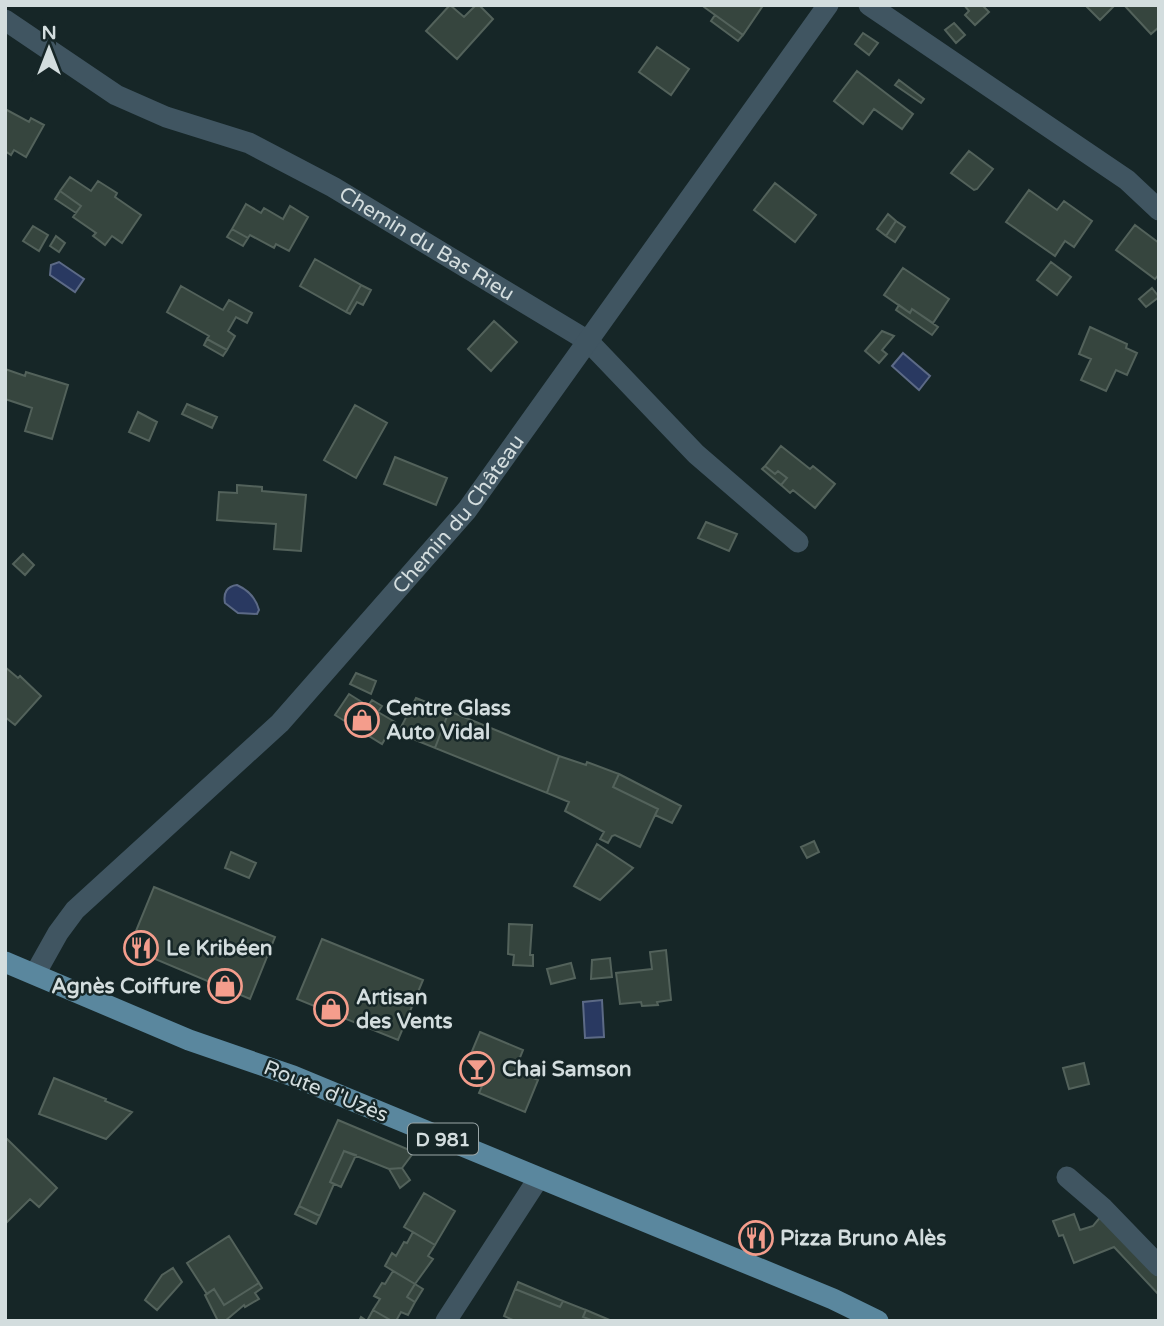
<svg xmlns="http://www.w3.org/2000/svg" width="1164" height="1326" viewBox="0 0 1164 1326" font-family="'Varela Round',sans-serif">
  <style>
    .water { fill: #293961; stroke: #5c6a86; stroke-width: 2 }
    .building { fill: #36453e; stroke: #53625b; stroke-width: 2 }
    .lines { fill: none; stroke-linecap: round; stroke-linejoin: round }
    .minor { stroke: #405561; stroke-width: 21 }
    .major { stroke: #5a879e; stroke-width: 21 }
    .labels { text-anchor: middle; stroke-width: 5; stroke-linejoin: round; paint-order: stroke }
    .shield { fill: #162627; stroke: #9aa6a7; stroke-width: 2 }
    .shield-label { font-size: 19px; font-weight: bold; fill: #d3ddde }
    .street-label { font-size: 21px; fill: #d3ddde; stroke: #162627 }
    .poi-label { font-size: 21px; font-weight: bold; fill: #d3ddde; stroke: #162627; text-anchor: start }
  </style>
  <rect width="100%" height="100%" fill="#162627"/>
  <!-- water -->
  <path class="water" d="M59 262 84 279 75 292 50 275 51 265Z
    M903 353 930 376 919 390 892 366Z
    M237 585C248 590 256 598 259 610L257 614 238 613 225 603C223 593 227 586 237 585Z
    M602 1000 604 1037 585 1038 583 1002Z"/>
  <!-- building -->
  <path class="building" d="M450 5 464 17 476 5H479L493 19 457 59 426 31Z
    M705 5H759L762 7 743 35 704 7Z
    M964 5H982L989 12 975 25 965 15 969 11Z
    M1085 5H1115L1100 20Z
    M1124 5H1159V27L1151 34Z
    M715 15 743 35 738 41 711 21Z
    M954 23 965 35 956 43 945 30Z
    M863 33 878 43 869 55 855 44Z
    M657 47 689 69 671 95 639 72Z
    M857 71 913 114 902 129 874 109 863 124 834 101Z
    M899 80 924 99 921 103 895 85Z
    M5 109 29 122 31 118 44 125 26 157 14 150 11 155 5 151Z
    M969 151 993 169 977 189 974 190 951 173Z
    M70 177 91 191 98 181 117 193 115 197 141 215 122 243 112 236 105 245 93 236 96 233 73 217 81 206 60 191Z
    M775 183 816 215 795 242 754 210Z
    M1029 190 1057 210 1064 201 1092 221 1074 247 1065 241 1055 256 1006 222Z
    M60 191 81 206 76 213 55 199Z
    M246 204 261 213 264 208 283 219 290 206 308 217 289 251 276 244 274 248 250 235 248 238 232 229Z
    M888 214 896 221 886 236 877 229Z
    M896 221 905 227 895 242 886 236Z
    M1135 225 1159 243V274L1155 279 1116 250Z
    M33 226 48 235 39 251 23 241Z
    M232 229 248 238 243 246 227 237Z
    M56 236 65 243 59 252 50 246Z
    M315 259 361 285 346 312 300 286Z
    M1051 262 1071 277 1057 295 1037 280Z
    M903 268 949 299 933 323 912 309 910 313 884 295Z
    M361 285 371 290 363 305 357 302 350 314 346 312Z
    M181 286 223 310 229 300 252 313 247 323 236 317 228 331 235 336 227 350 207 339 209 336 167 312Z
    M1152 288 1159 297 1146 307 1139 299Z
    M899 305 910 313 912 309 938 327 932 335 896 310Z
    M494 321 517 342 491 371 468 349Z
    M1090 327 1127 344 1126 348 1137 353 1127 375 1116 370 1106 391 1081 380 1091 359 1079 354Z
    M882 331 894 336 882 350 887 354 879 363 865 351Z
    M207 339 227 350 223 356 204 345Z
    M5 369 25 376 26 372 68 385 52 439 25 431 32 408 5 399Z
    M187 404 217 417 212 428 182 414Z
    M355 405 387 423 356 478 324 460Z
    M138 412 157 422 149 441 129 432Z
    M781 446 810 469 813 466 835 484 815 508 793 490 790 493 781 485 787 478 778 471 775 474 765 466Z
    M395 457 447 478 436 505 384 484Z
    M765 466 775 474 778 471 787 478 781 485 762 469Z
    M237 485 262 487V491L306 495 301 551 274 549 276 524 217 520 219 492 237 493Z
    M706 522 737 534 729 551 698 538Z
    M23 554 34 565 25 575 13 564Z
    M5 667 18 678 20 676 41 696 15 725 5 717Z
    M356 673 376 681 371 694 350 684Z
    M349 694 368 706 372 700 382 706 378 712 395 722 382 744 335 715Z
    M416 698 449 711 435 748 398 733Z
    M449 711 559 756 547 793 435 748Z
    M559 756 586 765 587 762 619 774 613 787 658 809 640 847 615 835 612 836 608 843 600 839 604 832 565 811 569 802 547 793Z
    M619 774 681 806 672 823 655 815 658 809 613 787Z
    M814 841 819 852 807 858 801 847Z
    M597 844 633 868 600 900 574 886Z
    M231 852 256 863 249 878 225 868Z
    M154 887 275 937 250 999 129 948Z
    M509 924 532 925 530 955H533V966L513 965 514 955 508 954Z
    M322 939 423 980 398 1040 297 999Z
    M666 950 671 1000 657 1002 658 1005 642 1006 641 1002 620 1004 616 973 652 969 650 952Z
    M610 958 612 977 591 979 592 960Z
    M571 963 575 978 551 984 547 969Z
    M480 1032 523 1050 515 1070 538 1080 525 1112 479 1093 486 1077 465 1068Z
    M1084 1063 1089 1084 1069 1089 1063 1068Z
    M54 1078 106 1099 105 1101 132 1112 106 1139 39 1114Z
    M338 1120 414 1152 402 1168 389 1169 344 1151 330 1182 334 1184 320 1216 299 1206Z
    M5 1137 57 1188 39 1207 30 1199 5 1224Z
    M344 1151 356 1155 341 1187 330 1182Z
    M402 1168 410 1180 400 1188 389 1169Z
    M424 1193 455 1211 435 1245 404 1227Z
    M299 1206 320 1216 316 1224 295 1214Z
    M1074 1214 1080 1230 1093 1226 1102 1215 1159 1274V1295L1114 1247 1074 1263 1063 1235 1059 1236 1053 1221Z
    M413 1232 435 1245 428 1256 433 1259 415 1284 385 1266 392 1253 396 1256 404 1242 407 1243Z
    M229 1236 259 1283 224 1305 214 1289 207 1294 187 1263Z
    M173 1268 182 1282 157 1310 145 1300 162 1275Z
    M393 1271 415 1284 407 1297 415 1302 408 1315 401 1312 396 1321H392L373 1310 380 1299 374 1296 382 1283 385 1284Z
    M518 1282 563 1301 560 1307 515 1289Z
    M259 1283 262 1288 255 1293 259 1299 245 1307 244 1305 225 1321H218L205 1295 214 1289 224 1305Z
    M415 1284 423 1289 415 1302 407 1297Z
    M515 1289 560 1307 563 1301 586 1310 583 1317 594 1321H515L504 1316Z
    M373 1310 392 1321H359L361 1317 367 1321Z
    M586 1310 612 1321H594L583 1317Z"/>
  <g class="lines">
    <!-- minor -->
    <g class="minor">
      <path d="M869 5 1127 180 1159 210"/>
      <path id="s1" d="M5 20 116 95 166 117 249 143 333 187 588 341 696 454 798 542"/>
      <path id="s2" d="M35 974 58 933 75 910 280 723 467 510 828 5"/>
      <path d="M1067 1177 1103 1208 1159 1266"/>
      <path d="M446 1321 538 1179"/>
    </g>
    <!-- major -->
    <path class="major" d="M5 962 189 1040 293 1076 833 1299 878 1321"/>
  </g>
  <!-- icons -->
  <defs>
    <g id="shop-ring" transform="scale(1.75)"><circle r="9.5" fill="#162627" stroke="#f49d8c" stroke-width="1.5"/><path d="M-5-2.5h2.3a2.7 3.5 0 0 1 5.4 0H5L5.5 6h-11ZM-1.5-2.5h3a1.5 2.3 0 0 0-3 0Z" fill="#f49d8c"/></g>
    <g id="restaurant-ring" transform="scale(1.75)"><circle r="9.5" fill="#162627" stroke="#f49d8c" stroke-width="1.5"/><path d="M-5-6h1v4h1v-4h1v4h1v-4h1v5L-1.5 .5V6h-2V.5L-5-1ZM5-6V6H3V1.5H1.5Q1.5-4 5-6Z" fill="#f49d8c"/></g>
    <g id="bar-ring" transform="scale(1.75)"><circle r="9.5" fill="#162627" stroke="#f49d8c" stroke-width="1.5"/><path d="M-6-5H6L.8 .8V4.5H3.5V6h-7V4.5H-.8V.8Z" fill="#f49d8c"/></g>
  </defs>
  <g fill-rule="evenodd">
    <use href="#shop-ring" x="362" y="720"/>
    <use href="#restaurant-ring" x="141" y="948"/>
    <use href="#shop-ring" x="225" y="986"/>
    <use href="#shop-ring" x="331" y="1009"/>
    <use href="#bar-ring" x="477" y="1069"/>
    <use href="#restaurant-ring" x="756" y="1238"/>
  </g>
  <g class="labels">
    <!-- shield labels -->
    <rect class="shield" x="408" y="1123.5" width="70" height="31" rx="5"/>
    <g class="shield-label">
      <text x="443" y="1146">D 981</text>
    </g>
    <!-- street labels -->
    <g class="street-label">
      <text dy="7" stroke="none"><textPath href="#s1" startOffset="480">Chemin du Bas Rieu</textPath></text>
      <text dy="7" stroke="none"><textPath href="#s2" startOffset="628">Chemin du Château</textPath></text>
      <text transform="translate(326 1091) rotate(22)" y="7">Route d'Uzès</text>
    </g>
    <!-- poi labels -->
    <g class="poi-label">
      <text x="386" y="715">Centre Glass<tspan x="386" dy="24">Auto Vidal</tspan></text>
      <text x="166" y="955">Le Kribéen</text>
      <text x="201" y="993" text-anchor="end">Agnès Coiffure</text>
      <text x="356" y="1004">Artisan<tspan x="356" dy="24">des Vents</tspan></text>
      <text x="502" y="1076">Chai Samson</text>
      <text x="780" y="1245">Pizza Bruno Alès</text>
    </g>
  </g>
  <!-- border -->
  <rect width="1164" height="1326" fill="none" stroke="#d3ddde" stroke-width="14"/>
  <!-- north arrow -->
  <g transform="translate(49 49)" stroke="#162627" stroke-width="5" paint-order="stroke">
  <path d="M0-5L12 26L0 18L-12 26Z" fill="#d3ddde"/>
  <text y="-10" font-size="19" font-weight="bold" text-anchor="middle" fill="#d3ddde">N</text>
  </g>
</svg>
